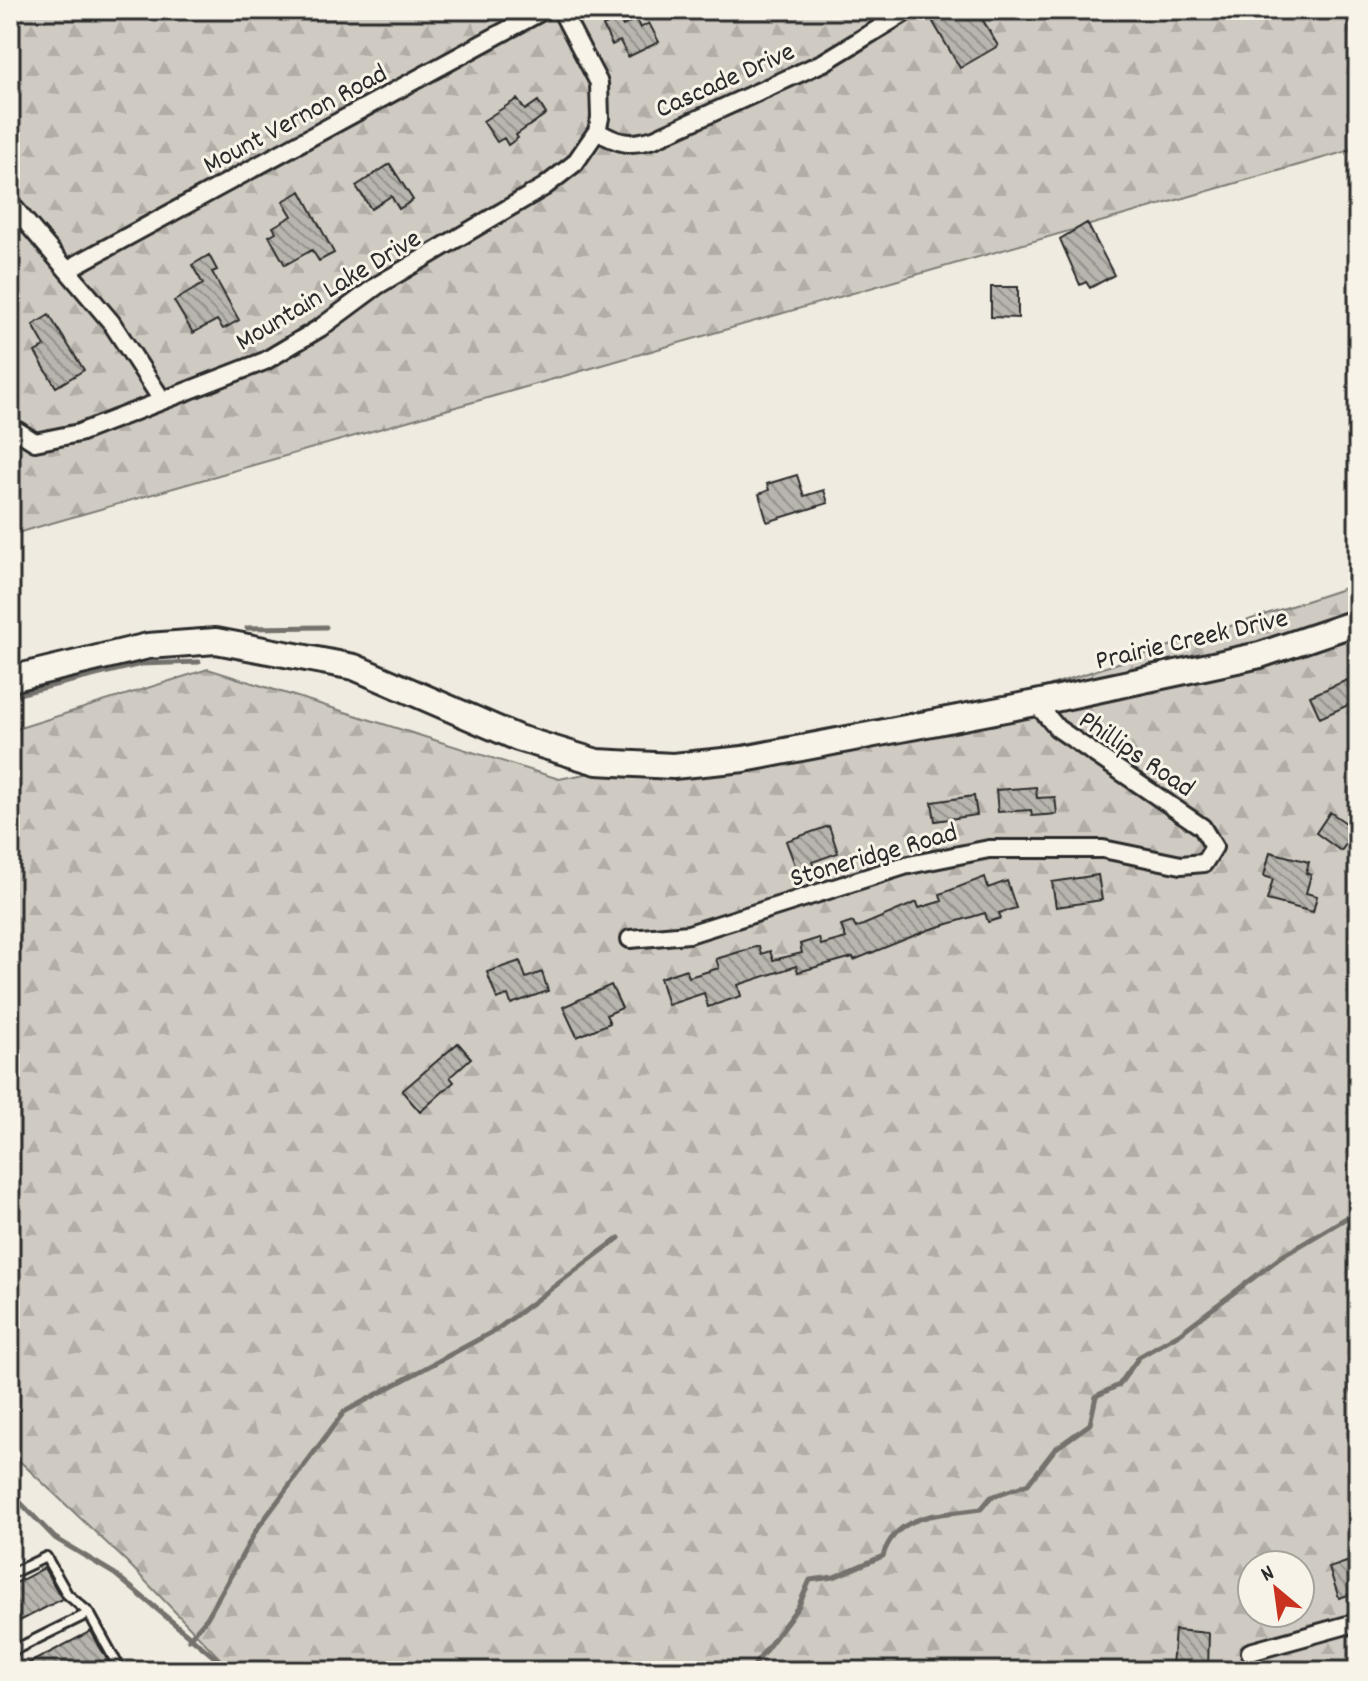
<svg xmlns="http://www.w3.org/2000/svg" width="1368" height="1681" viewBox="0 0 1368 1681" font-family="Dekko,sans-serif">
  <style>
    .forest { fill: url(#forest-firs); stroke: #7d7b76; stroke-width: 2; fill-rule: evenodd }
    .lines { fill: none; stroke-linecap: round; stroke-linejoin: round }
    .stream { stroke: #74726e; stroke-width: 5 }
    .building { fill: url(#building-back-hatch); stroke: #2b2b2b; stroke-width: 2 }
    .service-casing { stroke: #2b2b2b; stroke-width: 14 }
    .minor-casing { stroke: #2b2b2b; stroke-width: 22 }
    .secondary-casing { stroke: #2b2b2b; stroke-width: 30 }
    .service { stroke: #f7f3e8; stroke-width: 8 }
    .minor { stroke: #f7f3e8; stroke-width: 16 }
    .secondary { stroke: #f7f3e8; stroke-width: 24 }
    .labels { text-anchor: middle; stroke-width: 6; stroke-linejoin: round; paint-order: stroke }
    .street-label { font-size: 28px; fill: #2b2b2b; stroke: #f7f3e8 }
  </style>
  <defs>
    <pattern id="forest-firs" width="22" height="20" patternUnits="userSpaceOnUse" patternTransform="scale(2)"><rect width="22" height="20" fill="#cfcbc2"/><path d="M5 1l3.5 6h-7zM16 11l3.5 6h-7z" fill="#b2aea7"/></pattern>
    <pattern id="building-back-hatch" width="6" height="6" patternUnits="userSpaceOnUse" patternTransform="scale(2)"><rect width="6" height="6" fill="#b8b5ae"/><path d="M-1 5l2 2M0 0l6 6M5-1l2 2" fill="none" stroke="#96938e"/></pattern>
  </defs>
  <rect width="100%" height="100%" fill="#efebe0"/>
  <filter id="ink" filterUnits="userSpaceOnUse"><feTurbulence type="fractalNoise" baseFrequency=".0125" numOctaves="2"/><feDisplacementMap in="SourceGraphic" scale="16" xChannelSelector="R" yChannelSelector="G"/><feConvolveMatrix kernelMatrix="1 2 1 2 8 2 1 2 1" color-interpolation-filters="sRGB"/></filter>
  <g filter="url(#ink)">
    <!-- forest -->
    <path class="forest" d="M10 10H1358V148L10 535Z
      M1358 584V1671H232L127 1562 10 1452V731L208 669 559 779 1042 688ZM1252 1565H1300V1613H1252Z"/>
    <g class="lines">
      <!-- stream -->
      <path class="stream" d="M247 628 326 627
        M10 696 141 664 199 662
        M10 1492 55 1538 115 1574 231 1671
        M189 1639 207 1618 257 1529 344 1412 496 1330 619 1238
        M750 1671 798 1607 810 1580 834 1577 883 1556C896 1512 942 1515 981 1509L991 1497 1028 1484 1055 1449 1090 1424 1096 1396 1119 1385 1139 1357 1179 1334 1281 1257 1358 1211"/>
    </g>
    <!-- building -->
    <path class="building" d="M954 10H977L998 46 960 68 933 22Z
      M619 18 623 26 636 19 640 28 649 23 659 42 628 57 620 41 612 45 603 26Z
      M517 99 525 110 538 101 546 114 516 135 518 138 508 145 504 138 497 142 483 121Z
      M390 164 413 200 399 209 391 196 371 209 356 186Z
      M301 191 334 253 319 261 312 250 285 265 269 236 276 232 273 227 292 216 283 201Z
      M1087 223 1114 275 1090 288 1086 282 1080 285 1060 239Z
      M209 255 217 270 212 272 239 320 223 329 217 320 193 333 174 301 203 284 192 265Z
      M991 287H1018V318L991 317Z
      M49 315 84 370 56 387 35 352 45 346 33 325Z
      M797 475 804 496 824 490 828 503 767 522 759 494 769 490 767 484Z
      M1347 680 1357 701 1320 718 1310 696Z
      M1036 787 1037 798 1055 797 1057 814 1032 816 1031 810 998 812 996 790Z
      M974 796 977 815 935 821 932 802Z
      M1330 812 1356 830 1341 851 1316 833Z
      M829 826 838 853 812 862 814 867 798 873 786 841Z
      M1270 852 1309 862 1306 873 1311 875 1306 893 1317 896 1313 912 1267 900 1273 879 1264 876Z
      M1098 875 1102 900 1056 907 1052 882Z
      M985 877 988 888 1007 881 1016 908 999 913 1001 918 988 922 985 913 928 930 854 960 853 957 798 972 796 966 738 985 741 996 708 1007 704 993 668 1005 660 978 686 969 689 977 719 968 716 959 759 946 761 954 770 951 773 960 802 953 800 944 819 938 821 945 846 938 841 926 853 922 856 928 917 902 919 908 942 901 940 894Z
      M520 961 526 978 542 972 548 991 511 1004 508 995 497 999 487 972Z
      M611 985 622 1008 606 1015 610 1023 577 1037 563 1007Z
      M458 1043 471 1058 450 1077 454 1082 420 1112 402 1091Z
      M1358 1558V1592L1339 1598 1329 1568Z
      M44 1568 62 1599 10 1626V1586Z
      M1175 1630 1209 1633 1208 1670 1172 1666Z
      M91 1631 110 1665 99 1671H14Z"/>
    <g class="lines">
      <!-- service casing -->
      <g class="service-casing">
        <path id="service" d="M10 1574 46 1557 67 1594 89 1613 121 1671
          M10 1652 89 1613"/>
      </g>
      <!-- minor casing -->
      <g class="minor-casing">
        <path id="minor" d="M597 131C618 144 630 146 654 139L824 62 909 10
          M10 203 111 322 162 400
          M68 269 544 10
          M10 426 35 442 79 433 265 361 320 328 378 285 544 187 575 163 597 131 600 118 599 83 561 10
          M630 939 689 934 904 866 989 849H1103L1181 865 1204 863 1214 847 1202 827 1057 728 1036 703
          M1250 1652 1358 1622"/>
      </g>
      <!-- secondary casing -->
      <g class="secondary-casing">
        <path id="secondary" d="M10 679 148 646 216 641 354 667 518 738 597 762 673 766 744 759 1036 703 1260 655 1358 622"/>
      </g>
      <!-- service -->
      <use href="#service" class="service"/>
      <!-- minor -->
      <use href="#minor" class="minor"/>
      <!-- secondary -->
      <use href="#secondary" class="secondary"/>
    </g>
  </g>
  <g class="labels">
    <!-- street labels -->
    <g class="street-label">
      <text transform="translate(724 78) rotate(-24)" y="10">Cascade Drive</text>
      <text transform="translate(294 117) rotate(-28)" y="10">Mount Vernon Road</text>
      <text transform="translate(327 288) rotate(-31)" y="10">Mountain Lake Drive</text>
      <text transform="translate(1191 637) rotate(-13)" y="10">Prairie Creek Drive</text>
      <text transform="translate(1138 752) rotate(34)" y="10">Phillips Road</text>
      <text transform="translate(873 853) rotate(-16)" y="10">Stoneridge Road</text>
    </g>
  </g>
  <!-- margin -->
  <rect width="1368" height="1681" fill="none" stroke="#f7f3e8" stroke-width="40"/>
  <rect x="20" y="20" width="1328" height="1641" fill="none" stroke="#2b2b2b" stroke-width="3" filter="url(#ink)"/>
  <!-- north arrow -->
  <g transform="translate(1276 1589) rotate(331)"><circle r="38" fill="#f7f3e8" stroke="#a5a39c" stroke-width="2"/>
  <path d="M0-6L14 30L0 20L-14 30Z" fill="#c8321e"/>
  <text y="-12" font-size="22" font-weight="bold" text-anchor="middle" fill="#2b2b2b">N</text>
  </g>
</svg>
